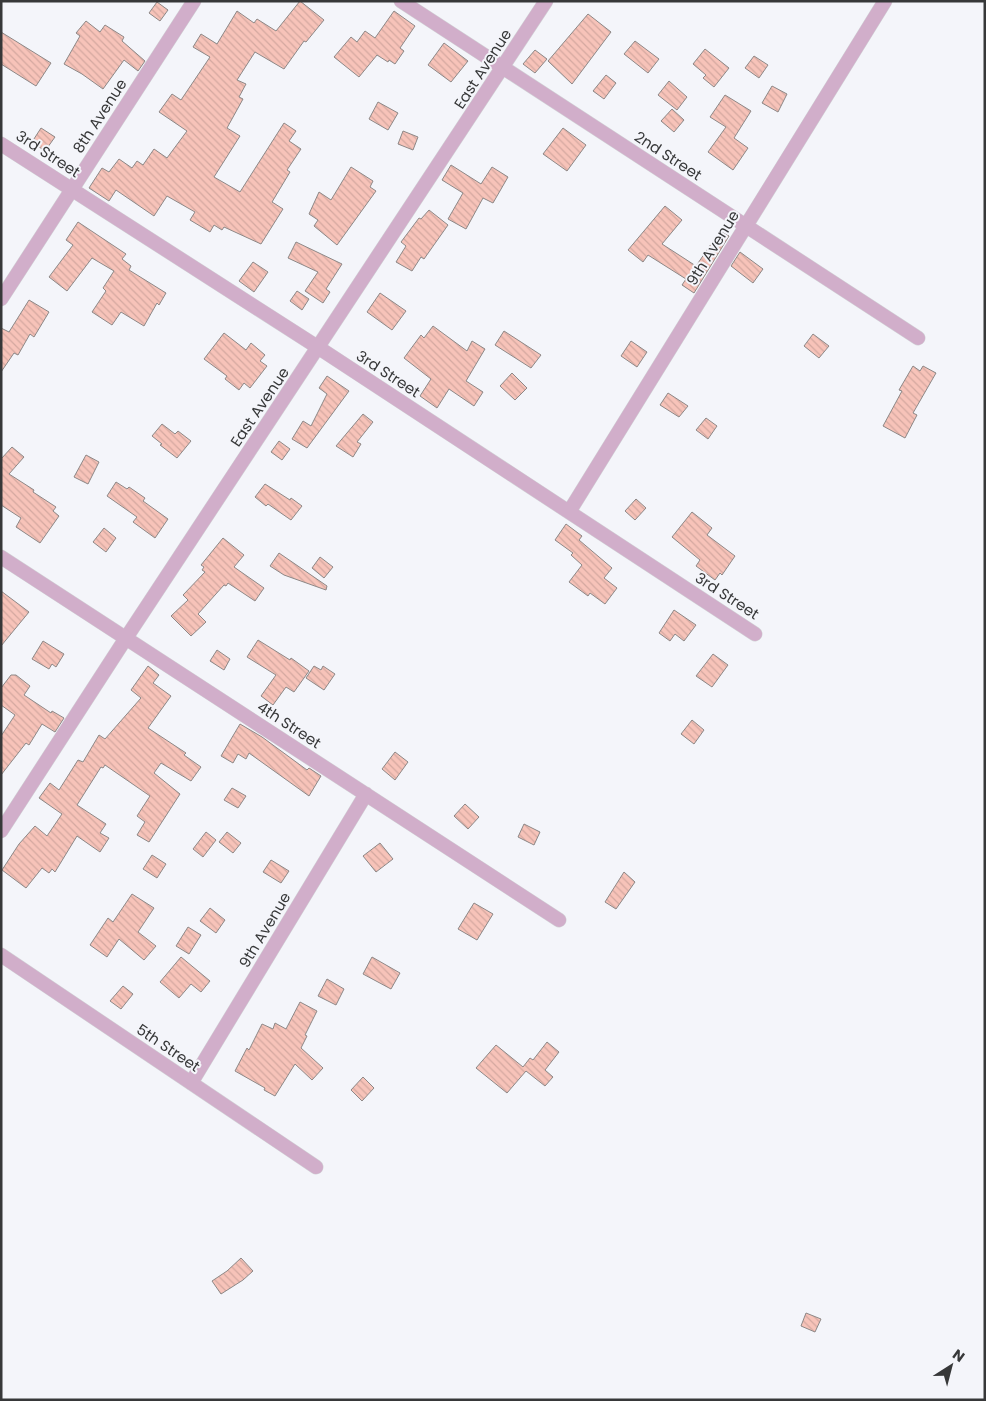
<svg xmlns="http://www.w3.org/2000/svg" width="986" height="1401" viewBox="0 0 986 1401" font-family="Poppins,sans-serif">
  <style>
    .building { fill: url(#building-back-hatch); stroke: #8d8887 }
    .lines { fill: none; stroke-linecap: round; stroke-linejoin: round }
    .minor-casing { stroke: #d2d3d7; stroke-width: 15 }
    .minor { stroke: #d1aeca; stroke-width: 14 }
    .labels { text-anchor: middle; stroke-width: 4; stroke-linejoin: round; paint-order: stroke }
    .street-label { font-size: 15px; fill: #373839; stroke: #f4f5fa }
  </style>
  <defs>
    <pattern id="building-back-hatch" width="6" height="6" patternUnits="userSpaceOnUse" patternTransform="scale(1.25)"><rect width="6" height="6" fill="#f7c3b9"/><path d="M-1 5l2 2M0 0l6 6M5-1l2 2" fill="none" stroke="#d4a8a0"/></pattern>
  </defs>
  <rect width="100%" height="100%" fill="#f4f5fa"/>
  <!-- building -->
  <path class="building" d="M300 1 324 20 306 42 304 41 284 69 255 52 237 80 246 84 239 97 243 99 227 128 240 136 214 177 240 192 284 123 296 131 289 141 301 149 287 170 290 172 272 202 283 209 261 244 224 227 222 230 214 225 210 232 190 220 195 212 167 196 154 216 116 190 109 201 89 188 102 168 109 172 119 159 132 168 137 161 143 165 154 149 167 158 187 131 159 112 172 94 181 100 210 57 193 47 201 34 217 44 237 11 254 23 257 19 276 31Z
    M157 2 168 10 160 21 149 13Z
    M394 11 415 26 400 48 404 51 395 64 389 60 388 62 377 55 359 77 334 57 351 37 357 42 365 31 375 38Z
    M588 14 611 32 572 84 548 61Z
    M86 21 100 32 105 25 124 37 122 41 145 61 138 71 124 60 103 89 82 74 64 64 80 36 76 33Z
    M1 32 51 63 36 86 1 64Z
    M635 41 659 59 648 73 624 54Z
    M444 43 468 61 451 82 428 65Z
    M705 49 729 68 714 87 703 78 706 75 693 64Z
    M535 50 547 59 535 73 523 64Z
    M754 56 768 65 759 78 745 68Z
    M606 75 616 83 604 99 593 91Z
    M669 81 687 97 677 110 658 95Z
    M772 86 787 94 778 112 762 103Z
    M725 95 751 111 734 138 748 148 733 170 708 152 726 127 710 117Z
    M378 102 398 113 388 130 369 119Z
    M672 109 684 120 674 132 661 121Z
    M41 128 55 137 45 151 32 142Z
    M563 128 586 145 567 171 543 154Z
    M403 131 418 137 413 150 398 144Z
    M451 165 481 184 492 167 508 177 493 203 483 198 466 229 448 219 463 193 442 180Z
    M351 167 373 181 370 187 376 191 337 245 314 226 318 220 309 214 319 192 331 200Z
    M665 206 682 220 662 244 696 266 720 231 729 236 694 293 682 285 686 279 648 255 643 262 628 250Z
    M429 210 448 225 424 259 421 257 412 271 396 262 406 246 401 242 419 218 421 219Z
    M78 222 126 254 122 259 131 266 129 270 166 293 159 305 157 303 144 326 121 312 112 325 92 312 106 291 103 288 114 271 92 258 67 291 49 277 73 245 66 240Z
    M296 242 342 264 326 289 330 292 323 303 305 291 318 272 288 258Z
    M740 252 763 269 753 283 731 266Z
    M253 262 268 272 254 292 239 281Z
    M297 291 309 299 302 310 290 301Z
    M380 293 406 311 392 330 367 312Z
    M29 300 49 312 34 337 30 334 18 355 14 353 1 372V328L9 332Z
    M433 326 467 351 472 341 485 349 466 381 483 392 474 406 449 389 437 408 420 396 431 379 404 358 421 335 424 338Z
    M504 331 541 355 531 368 495 345Z
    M224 333 246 350 251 343 265 355 260 361 267 366 250 388 244 383 239 390 225 379 227 376 204 359Z
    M813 334 829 346 819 358 804 346Z
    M631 341 647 352 637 367 621 356Z
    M913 366 920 371 923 366 936 373 913 413 917 415 905 438 883 426 902 391 899 390Z
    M512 373 527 388 515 400 500 386Z
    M327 376 349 391 307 448 292 439 303 421 311 426 327 394 319 388Z
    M668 393 688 406 679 417 660 405Z
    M363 414 373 422 357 442 361 444 353 457 336 446Z
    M706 418 717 426 708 439 696 430Z
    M162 424 175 434 178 431 191 441 177 458 160 445 162 444 152 436Z
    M279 441 290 449 282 460 271 452Z
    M12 447 24 457 9 474 34 490 33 492 56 507 53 511 59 516 40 543 16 527 21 518 1 505V459Z
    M86 455 99 462 88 484 74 477Z
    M116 482 127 489 129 487 145 498 143 501 168 519 155 538 133 522 137 517 107 496Z
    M265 484 290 500 291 498 302 506 291 520 278 511 268 504 266 506 255 497Z
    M636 499 646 508 635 520 625 511Z
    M692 512 712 528 707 535 735 556 722 575 720 573 715 580 696 566 700 560 672 537Z
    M566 524 582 536 579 540 612 568 604 578 617 588 605 604 590 593 588 596 569 582 582 565 571 555 573 553 555 540Z
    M104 528 116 538 106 552 93 542Z
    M223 538 244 555 234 567 264 588 255 601 228 583 226 586 224 585 198 614 206 622 191 636 171 616 188 600 183 595 205 572 202 570 204 567 201 565Z
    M279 553 327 586 326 590 284 575 270 566Z
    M320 557 333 567 324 578 312 568Z
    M1 591 29 612 1 646Z
    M674 610 696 625 684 641 675 634 670 641 659 633Z
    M258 640 290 660 291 658 309 671 294 692 286 687 273 705 261 696 276 675 247 657Z
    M43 641 64 654 56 667 52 664 49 669 32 659Z
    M217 650 230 659 224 670 210 661Z
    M713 654 728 665 712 687 696 676Z
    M148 666 159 675 153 683 171 696 148 728 186 753 184 755 201 767 191 781 161 763 154 773 180 794 149 842 137 835 145 822 137 816 150 796 105 765 103 768 101 767 77 805 106 824 100 833 109 838 100 852 77 836 55 872 52 869 49 873 42 868 26 888 2 870 19 844 35 826 47 836 62 814 39 798 50 783 59 790 78 760 83 762 99 735 105 739 141 698 131 690Z
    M314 666 321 670 323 666 335 674 324 690 306 678Z
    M11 675H16L30 686 24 695 51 713 52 711 64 718 55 732 42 724 29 745 26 743 1 775V736L15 715 1 705V688Z
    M692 720 704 730 694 744 681 734Z
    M240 724 262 737 307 770 309 768 321 776 309 796 249 753 246 759 238 754 233 763 221 756Z
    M395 752 408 762 395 780 382 769Z
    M232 788 246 796 238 808 224 800Z
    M465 804 479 817 468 829 454 816Z
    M524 824 540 832 534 845 518 837Z
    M206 832 216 840 203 857 193 849Z
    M227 832 241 843 233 853 219 842Z
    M380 843 393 859 376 872 363 856Z
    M152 855 166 864 157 878 143 869Z
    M271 860 289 871 281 883 263 872Z
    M624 872 635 882 616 909 605 902Z
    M132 894 154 908 138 932 156 946 144 960 119 939 107 957 90 945 108 918 113 922Z
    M474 903 493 914 477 940 458 929Z
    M210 908 225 920 216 933 200 921Z
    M188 927 201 935 189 954 176 946Z
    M181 957 210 981 201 992 191 984 179 998 160 982Z
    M372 957 400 973 391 989 363 974Z
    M327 979 344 989 336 1005 318 996Z
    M123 986 133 994 121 1009 110 1001Z
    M300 1002 317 1011 305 1035 307 1036 301 1048 323 1068 312 1080 295 1064 275 1096 264 1090 265 1088 235 1071 247 1048 249 1050 262 1024 273 1029 275 1023 286 1029Z
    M547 1042 559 1052 545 1070 553 1077 545 1086 526 1071 507 1093 476 1068 496 1045 523 1067 530 1058 533 1060Z
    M363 1077 374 1088 362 1101 351 1090Z
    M241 1258 253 1271 243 1280 221 1294 212 1281 227 1271Z
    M806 1313 821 1319 815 1332 801 1326Z"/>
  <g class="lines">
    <!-- minor casing -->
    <g class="minor-casing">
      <path id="minor" d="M401 1 918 338
        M1 144 319 348 755 634
        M1 299 194 1
        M569 512 885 1
        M1 557 559 920
        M1 831 126 638 546 1
        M1 955 316 1167
        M191 1083 366 794"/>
    </g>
    <!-- minor -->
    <use href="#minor" class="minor"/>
  </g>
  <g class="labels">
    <!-- street labels -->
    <g class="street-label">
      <text transform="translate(483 69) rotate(-57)" y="5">East Avenue</text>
      <text transform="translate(100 116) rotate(-57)" y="5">8th Avenue</text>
      <text transform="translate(48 154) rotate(33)" y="5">3rd Street</text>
      <text transform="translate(668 156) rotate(33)" y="5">2nd Street</text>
      <text transform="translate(713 248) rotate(-58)" y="5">9th Avenue</text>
      <text transform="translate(388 374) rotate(33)" y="5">3rd Street</text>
      <text transform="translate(260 407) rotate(-56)" y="5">East Avenue</text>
      <text transform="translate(727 596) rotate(33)" y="5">3rd Street</text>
      <text transform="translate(289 725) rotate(33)" y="5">4th Street</text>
      <text transform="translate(265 930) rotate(-59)" y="5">9th Avenue</text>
      <text transform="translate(168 1048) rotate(34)" y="5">5th Street</text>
    </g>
  </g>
  <!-- border -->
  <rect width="986" height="1401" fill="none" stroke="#373839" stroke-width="5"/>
  <!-- north arrow -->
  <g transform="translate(951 1366) rotate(36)" stroke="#f4f5fa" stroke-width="4" paint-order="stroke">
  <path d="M0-4L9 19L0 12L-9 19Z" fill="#373839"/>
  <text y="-8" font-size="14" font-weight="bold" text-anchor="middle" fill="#373839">N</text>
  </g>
</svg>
